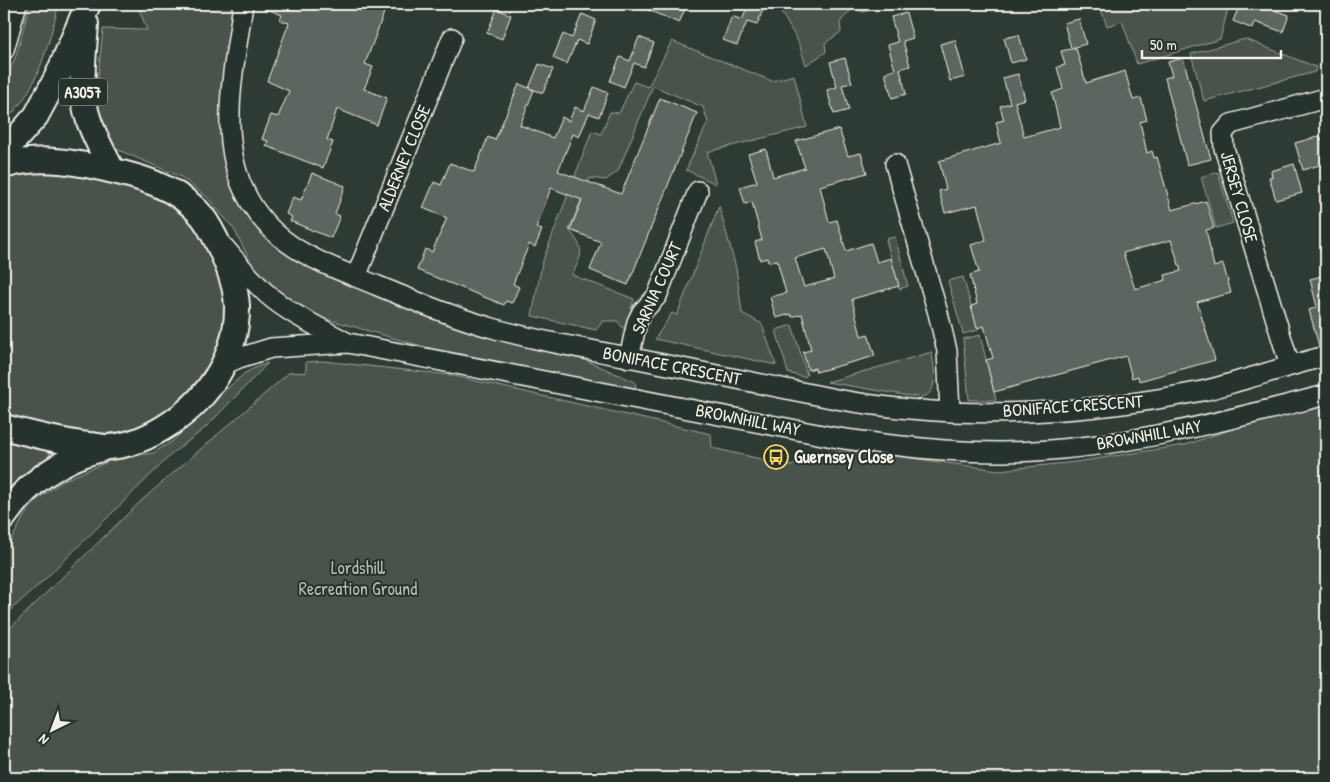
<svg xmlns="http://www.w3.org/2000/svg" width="1330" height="782" viewBox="0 0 1330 782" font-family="'Patrick Hand',sans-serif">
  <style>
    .green { fill: #48524c; stroke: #9ea29a }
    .building { fill: #5c655e; stroke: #f4f1e8; fill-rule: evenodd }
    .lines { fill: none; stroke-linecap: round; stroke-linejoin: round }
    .minor-casing { stroke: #f4f1e8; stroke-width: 22 }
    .major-casing { stroke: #f4f1e8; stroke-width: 28 }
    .minor { stroke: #26332d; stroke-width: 19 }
    .major { stroke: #26332d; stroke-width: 24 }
    .labels { text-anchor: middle; stroke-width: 4; stroke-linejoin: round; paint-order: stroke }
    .shield { fill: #26332d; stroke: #b6b8b0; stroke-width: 1 }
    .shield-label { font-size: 16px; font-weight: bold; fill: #f4f1e8 }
    .street-label { font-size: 18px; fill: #f4f1e8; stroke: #26332d }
    .poi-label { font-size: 18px; font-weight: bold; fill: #f4f1e8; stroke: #26332d; text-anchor: start }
    .park-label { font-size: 18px; fill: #b8b9b1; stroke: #26332d }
  </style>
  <rect width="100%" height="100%" fill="#2e3b34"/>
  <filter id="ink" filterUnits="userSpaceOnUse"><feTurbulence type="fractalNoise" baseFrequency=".02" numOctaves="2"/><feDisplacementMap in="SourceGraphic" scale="10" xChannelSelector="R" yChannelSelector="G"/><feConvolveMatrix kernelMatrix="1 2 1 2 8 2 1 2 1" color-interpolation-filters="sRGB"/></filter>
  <g filter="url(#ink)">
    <!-- green -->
    <path class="green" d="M30 4H59C48 44 38 93 4 121V81L16 56Z
      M137 4H236L220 143 241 203 277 244 474 332 541 351 585 360 635 382 637 395 456 356 341 323 315 316 275 289 253 267 234 229 206 196 181 177 116 149 107 135 100 120 98 104V77L103 29 147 30Z
      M774 4H892L863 12 854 7 840 22 841 32 825 43 826 52 806 65 798 41 781 12 770 9Z
      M1099 4H1226L1229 5 1220 39 1137 64 1122 21 1107 26Z
      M1245 39 1316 67 1315 72 1204 101 1191 54Z
      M672 41 772 81 794 75 807 127 707 152 716 184 686 170 708 122 703 107 653 86 618 171 606 180 590 178 569 230C585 249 583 253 572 275L634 299 625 330 617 321H603L596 330 532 316 542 263 592 131 601 134 610 112 619 113 634 82 648 87Z
      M53 170 97 177 156 195 174 207 195 227 208 243 220 273 224 305 223 334 208 373 167 415 131 431 99 434 31 424 4 417V177L19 173Z
      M1218 172 1233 223 1216 228 1201 177Z
      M719 206 736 268 742 313 762 324 776 365 655 339 672 313 677 315Z
      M895 237 908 286 899 289 886 239Z
      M963 277 978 330 963 334 948 281Z
      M792 325 807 375 804 377 788 373 776 330Z
      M980 335 996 400H969L963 339Z
      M932 352C933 363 939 388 927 395 922 398 915 396 910 396L827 382Z
      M323 361 450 375 711 434 712 448 792 466 813 452H866L999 470 1076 462 1185 445 1241 426 1326 404V778H4V634L142 500 290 372 306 373V362Z
      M268 363 205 428 174 452 42 582 4 616V554L24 516 37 500 64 480 117 458 153 453 173 441 222 393 245 373 255 368Z
      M4 438 43 446 51 452 47 460 4 504Z"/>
    <!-- building -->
    <path class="building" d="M255 4H380L379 7 385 10 365 64 373 67 364 89 387 98 377 125 337 109 327 140 333 142 323 168 266 146 268 141 262 139 271 115 278 117 289 91 267 81 289 23 280 20 282 15Z
      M634 4H687L679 23Z
      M749 4H765L757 25 747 22 737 45 723 40 732 16 742 20Z
      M1240 4H1257L1289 15 1283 32 1255 22 1253 29 1233 21Z
      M497 9 511 15 502 39 487 33Z
      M906 13 913 38 903 41 910 66 900 69 906 94 892 98 885 73 895 70 888 45 898 42 891 17Z
      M582 14 596 20 587 44 577 40 567 64 553 58 563 34 572 38Z
      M1079 19 1086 44 1071 48 1064 23Z
      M1019 35 1026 59 1011 63 1004 38Z
      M639 37 654 43 644 67 634 63 624 87 610 81 620 57 630 61Z
      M955 40 965 77 950 81 940 44Z
      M1076 48 1086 83 1125 71 1133 100 1141 98 1147 120 1140 122 1147 153 1152 151 1154 158 1157 157 1172 210 1206 201 1214 228 1206 230 1214 267 1223 264 1231 293 1197 302 1215 360 1139 381 1138 376 1132 378 1126 356 994 392 986 360 993 358 984 326 977 328 971 306 977 304 970 275 979 272 971 245 986 240 977 205 945 213 939 191 946 189 939 161 1001 143 996 122 1004 120 1000 106 1010 103 1003 78 1018 74 1025 99 1015 102 1024 137 1060 127 1052 93 1063 89 1057 67 1065 65 1061 51ZM1171 240 1181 271 1165 275 1166 280 1135 289 1123 253Z
      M845 58 852 83 842 85 849 110 834 114 827 90 837 87 830 62Z
      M1183 58 1211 159 1187 165 1165 78 1172 76 1168 62Z
      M539 64 553 69 543 93 529 88Z
      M519 84 534 90 520 125 553 138 562 117 569 121 575 107 584 111 594 87 608 93 599 117 589 113 579 137 573 134 558 171 621 194 660 98 697 113 628 285 590 270 601 242 570 230 582 200 551 188 536 228 542 230 535 247 529 244 513 284 519 287 512 303 506 301 504 305 417 270 425 249 432 252 447 218 423 208 434 182 441 185 450 163 474 172 488 137 495 140Z
      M839 129 848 156 861 153 867 173 820 186 829 222 837 220 846 251 871 243 877 262 891 258 899 286 852 299 861 336 868 334 875 356 816 372 815 368 808 370 803 352 811 350 802 314 792 317 791 314 776 318 770 297 786 293 777 260 768 262 767 258 760 260 755 242 762 240 752 202 745 204 740 187 757 182 748 154 766 149 773 177 805 168 796 141ZM826 249 834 279 804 287 795 258Z
      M1320 136 1321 140 1326 138V163L1303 170 1295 143Z
      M1294 164 1302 193 1276 200 1269 177H1272L1271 171Z
      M312 173 345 186 335 214 340 216 331 238 290 221 292 217 286 214 293 197 301 200Z
      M1326 275V345L1319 346 1309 310 1317 307 1310 279Z"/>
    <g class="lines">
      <!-- minor casing -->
      <g class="minor-casing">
        <path id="minor" d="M243 4C235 66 215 142 249 200 278 251 328 265 378 286 417 302 456 318 496 329 537 341 580 348 623 356 694 370 765 385 836 399 956 421 1082 415 1202 391 1217 388 1231 383 1246 379 1273 371 1299 363 1326 356
          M4 50 17 4
          M895 164 938 313 947 351 950 411
          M224 247C238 263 252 281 268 295 291 315 321 328 348 343
          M356 277 452 38
          M629 358 637 322 642 312 657 296 698 191
          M223 365 239 358 271 348 348 343 838 438C909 448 979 456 1050 450 1144 443 1235 418 1326 395
          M1290 366 1224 148 1223 133 1231 124 1326 98"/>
      </g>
      <!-- major casing -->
      <g class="major-casing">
        <path id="major" d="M86 24C84 56 78 90 89 121 95 138 104 154 112 170
          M4 152 36 116 58 75 88 4
          M4 166C35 156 69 161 101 168 137 176 177 186 202 216 209 225 215 237 220 248 228 265 236 288 237 306 238 354 209 398 171 423 153 435 130 446 108 447 102 447 95 445 89 445 60 442 31 434 4 427
          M4 517C27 483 61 459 101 449"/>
      </g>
      <!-- minor -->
      <use href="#minor" class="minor"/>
      <!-- major -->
      <use href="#major" class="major"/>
    </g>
  </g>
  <!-- icons -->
  <defs>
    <g id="bus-ring" transform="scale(1.25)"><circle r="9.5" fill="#26332d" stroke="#ffd166" stroke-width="1.5"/><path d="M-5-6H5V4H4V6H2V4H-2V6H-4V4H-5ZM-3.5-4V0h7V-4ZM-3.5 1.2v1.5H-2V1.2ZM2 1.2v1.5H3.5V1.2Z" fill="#ffd166"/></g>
  </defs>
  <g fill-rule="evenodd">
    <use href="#bus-ring" x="776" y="457"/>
  </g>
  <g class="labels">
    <!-- shield labels -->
    <rect class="shield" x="59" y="78.5" width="48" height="27" rx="4"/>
    <g class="shield-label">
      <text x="83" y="98">A3057</text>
    </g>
    <!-- street labels -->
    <g class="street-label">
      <text transform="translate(404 158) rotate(-68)" y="6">ALDERNEY CLOSE</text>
      <text transform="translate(1239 197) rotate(74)" y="6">JERSEY CLOSE</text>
      <text transform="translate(657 288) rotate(-66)" y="6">SARNIA COURT</text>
      <text transform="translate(672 366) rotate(11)" y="6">BONIFACE CRESCENT</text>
      <text transform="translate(1073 406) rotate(-4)" y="6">BONIFACE CRESCENT</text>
      <text transform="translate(748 420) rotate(11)" y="6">BROWNHILL WAY</text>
      <text transform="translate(1149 435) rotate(-10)" y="6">BROWNHILL WAY</text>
    </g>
    <!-- poi labels -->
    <g class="poi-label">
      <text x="794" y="463">Guernsey Close</text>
    </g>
    <!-- park labels -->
    <g class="park-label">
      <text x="358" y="574">Lordshill<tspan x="358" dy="21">Recreation Ground</tspan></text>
    </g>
  </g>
  <!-- margin -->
  <rect width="1330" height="782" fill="none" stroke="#26332d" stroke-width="20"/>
  <rect x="10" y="10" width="1310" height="762" fill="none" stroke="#f4f1e8" stroke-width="2" filter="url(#ink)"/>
  <!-- north arrow -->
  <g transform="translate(52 730) rotate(222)" stroke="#26332d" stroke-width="4" paint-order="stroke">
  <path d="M0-4L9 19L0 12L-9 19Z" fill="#f4f1e8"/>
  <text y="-8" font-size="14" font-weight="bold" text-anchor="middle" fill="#f4f1e8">N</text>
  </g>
  <!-- scale -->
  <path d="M1142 50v8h139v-8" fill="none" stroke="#f4f1e8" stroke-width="2.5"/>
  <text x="1150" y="50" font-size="15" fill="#f4f1e8" stroke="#26332d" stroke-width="4" paint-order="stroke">50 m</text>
</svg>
